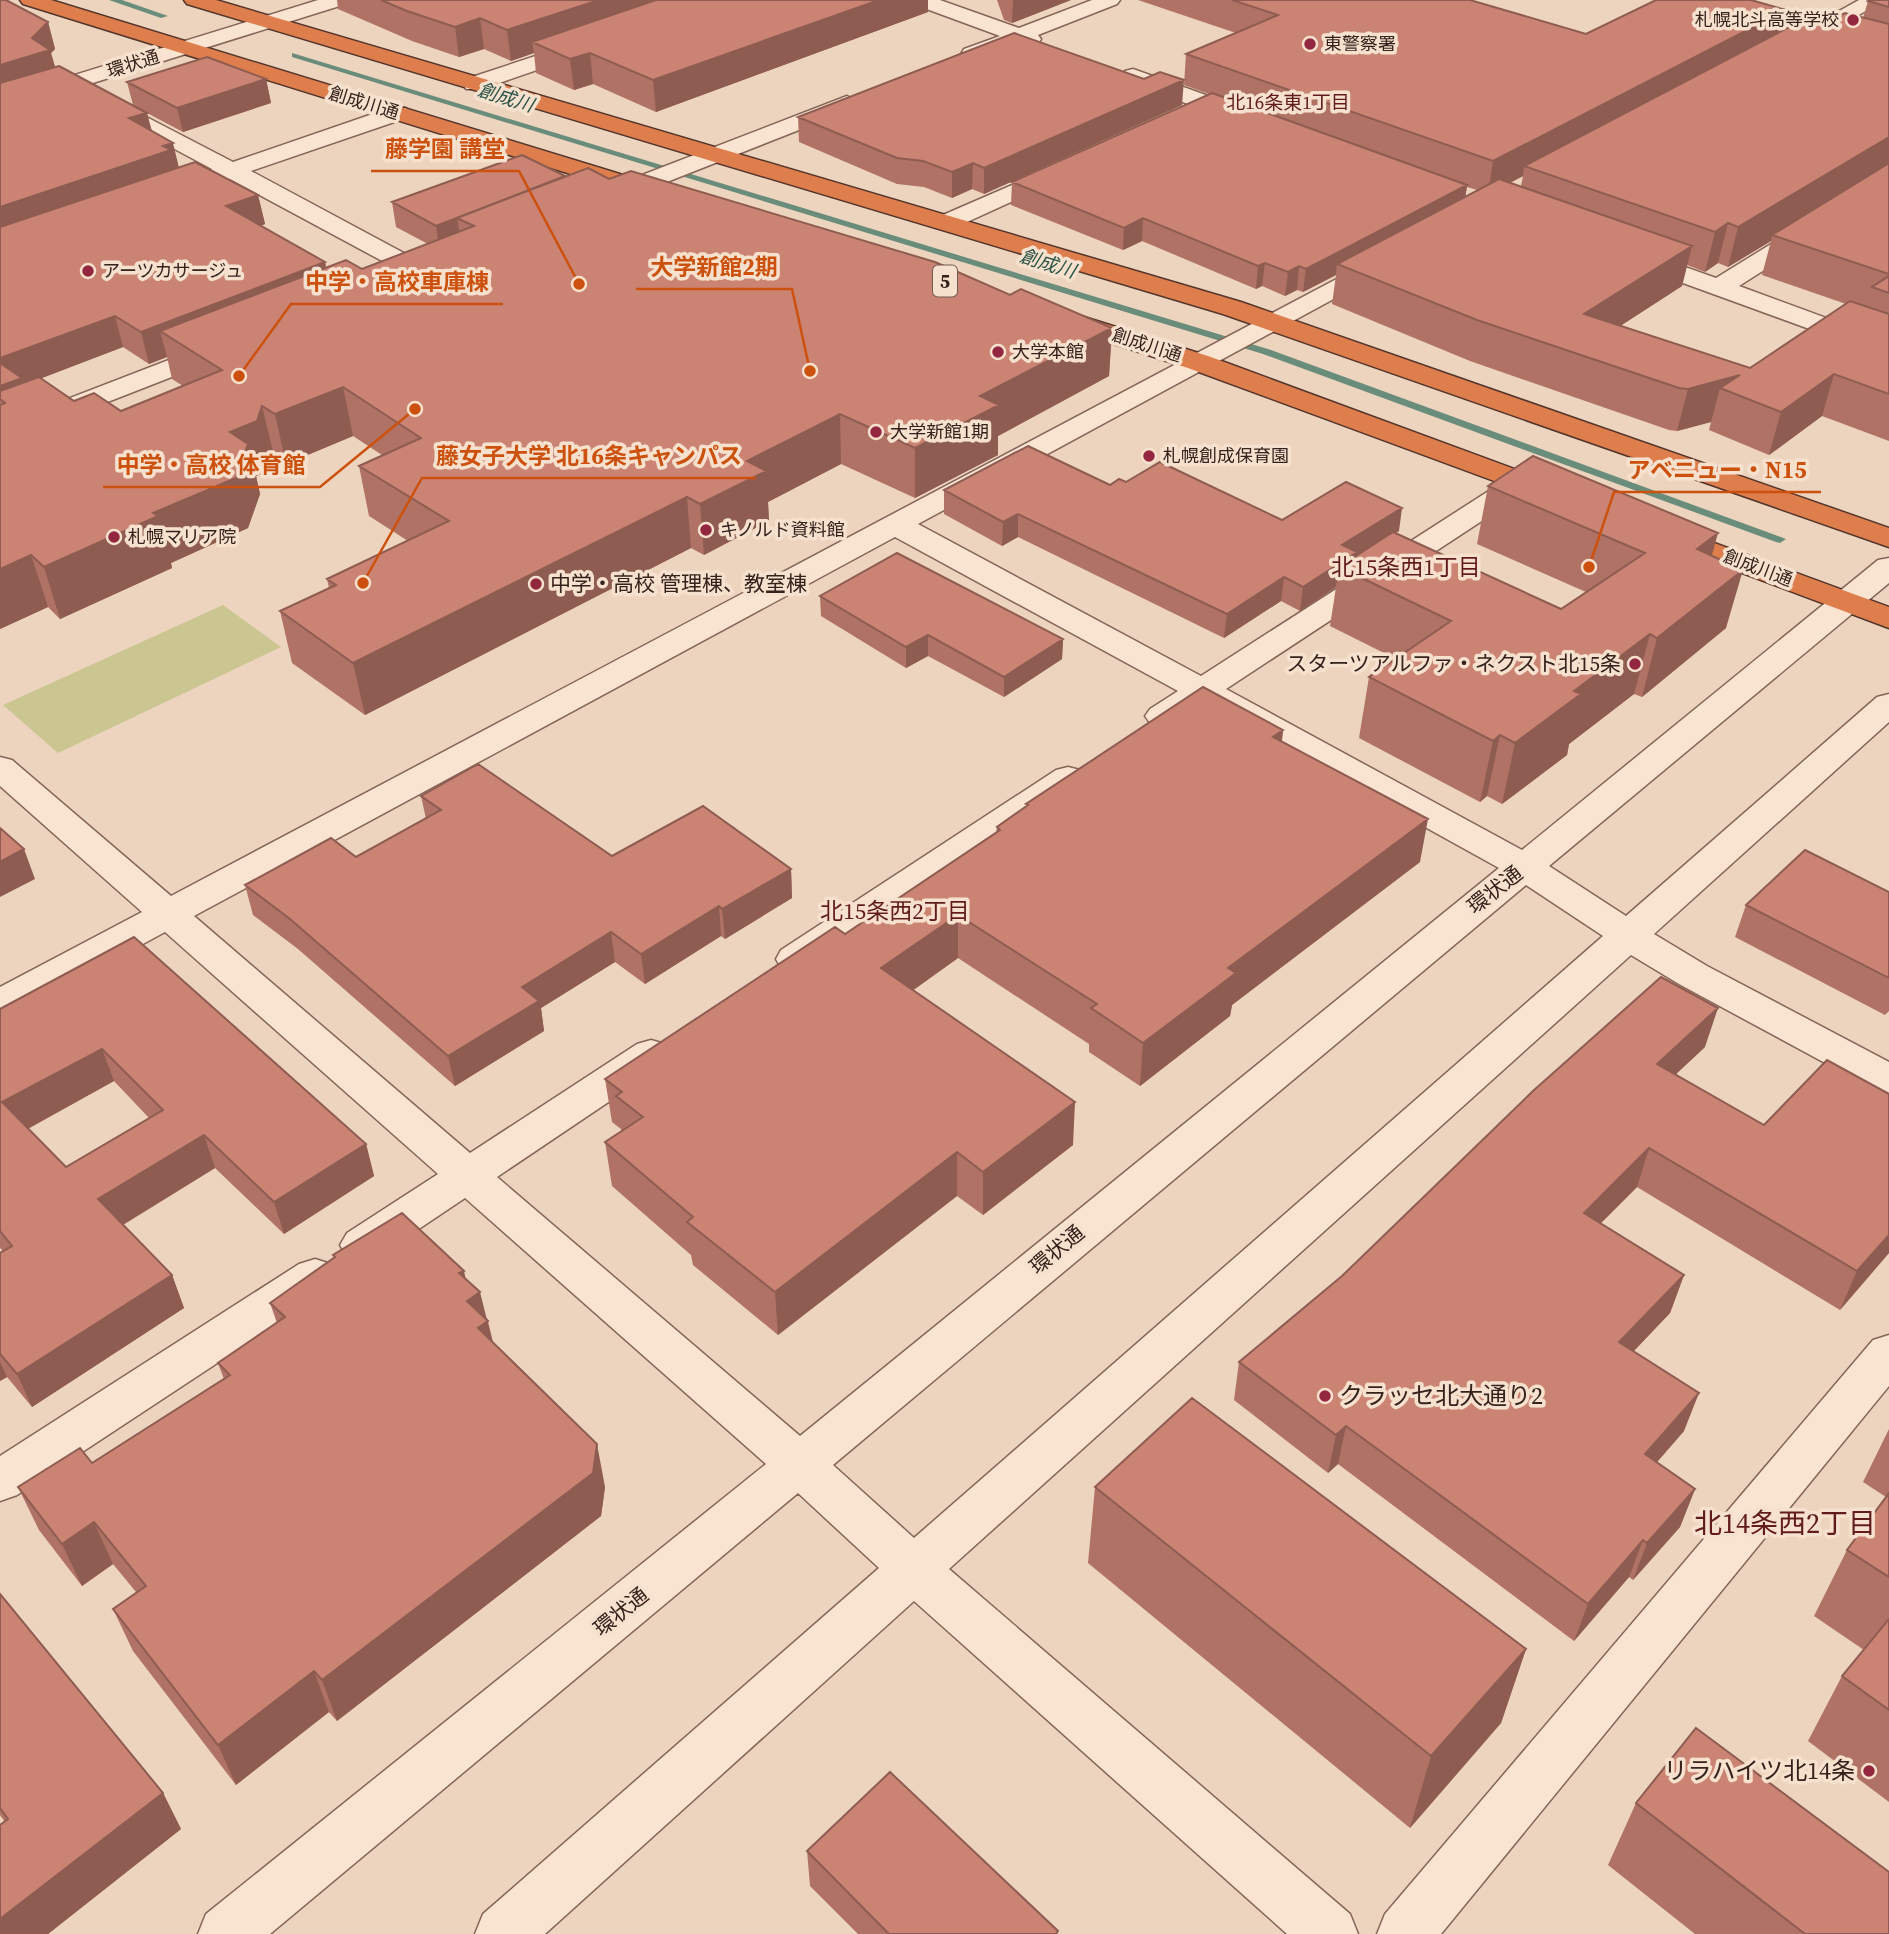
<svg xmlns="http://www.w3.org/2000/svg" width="1889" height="1934" viewBox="0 0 1889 1934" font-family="'Source Serif 4','Noto Sans JP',serif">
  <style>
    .green { fill: #cbc592 }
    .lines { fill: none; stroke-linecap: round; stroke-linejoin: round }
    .stream { fill: #698c7b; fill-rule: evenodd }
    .minor-casing { stroke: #856557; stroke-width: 3 }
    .highway-casing { stroke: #53352c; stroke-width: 3 }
    .minor { fill: #f8e4d1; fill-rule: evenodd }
    .highway { fill: #de7e4d; fill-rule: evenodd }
    .wall { fill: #af7264; fill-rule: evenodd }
    .shaded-wall { fill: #8e5c51 }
    .building { fill: #cb8474; stroke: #8e5c51; stroke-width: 2; fill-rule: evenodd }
    .poi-dot { fill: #942740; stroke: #f5e1cd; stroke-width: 2.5 }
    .labels { text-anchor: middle; stroke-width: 7; stroke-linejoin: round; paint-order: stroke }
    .far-poi-label { font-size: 18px; fill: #35221c; stroke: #f5e1cd; text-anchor: start }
    .far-street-label { font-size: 18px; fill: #35221c; stroke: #f5e1cd }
    .far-water-label { font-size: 19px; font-style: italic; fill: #2b5448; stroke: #f5e1cd }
    .far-neighbourhood-label { font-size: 19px; fill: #611b1c; stroke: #f5e1cd }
    .shield { fill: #f5e1cd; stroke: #6f5b51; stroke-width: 2 }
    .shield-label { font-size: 19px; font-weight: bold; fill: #35221c }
    .poi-label { font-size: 21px; fill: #35221c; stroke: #f5e1cd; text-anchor: start }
    .street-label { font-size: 21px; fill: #35221c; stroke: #f5e1cd }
    .neighbourhood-label { font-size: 23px; fill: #611b1c; stroke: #f5e1cd }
    .near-poi-label { font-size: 24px; fill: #35221c; stroke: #f5e1cd; text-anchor: start }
    .near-neighbourhood-label { font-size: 28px; fill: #611b1c; stroke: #f5e1cd }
    .leader { fill: none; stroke: #cd510e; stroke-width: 2.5 }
    .callout-dot { fill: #cd510e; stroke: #f5e1cd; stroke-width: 2.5 }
    .callout-label { font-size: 23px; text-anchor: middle; font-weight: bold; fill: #cd510e; stroke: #f5e1cd; stroke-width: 7; stroke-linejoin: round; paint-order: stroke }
  </style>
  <rect width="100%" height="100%" fill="#edd4be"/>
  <!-- green -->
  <path class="green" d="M223 605 281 647 58 753 3 705Z"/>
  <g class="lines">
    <!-- stream -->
    <path class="stream" d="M109 0H122L168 16 161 18Z
      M292 53 1271 350 1786 539 1780 543 1776 542 1263 354 292 57Z"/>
    <!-- minor casing -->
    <g class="minor-casing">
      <path id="minor" d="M318 0H349L346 4 0 112V98Z
        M910 0H940L1019 28 1092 0H1120L1117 4 1038 35 1041 39 1038 44 1020 43 972 60 961 54 964 49 1000 36 913 4Z
        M1859 0H1885L1808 44 1800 45 1789 39Z
        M584 40 595 46 592 51 482 89H466L463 84 466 79Z
        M1133 69 1256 113 1259 118 1248 125 1240 123 1125 81 1122 76 1125 71Z
        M106 96 233 162 390 108H406L409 113 406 118 251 171 428 266 432 271 428 276H410L230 179 181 196H163L160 191 163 186 212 169 98 108 95 103 98 98Z
        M847 96 858 103 855 108 616 202H598L595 197 598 192Z
        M1058 165 1066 167 1070 172 1066 177 954 228H936L933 223 936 218Z
        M1889 174V191L1739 286 1889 341V358L1628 263 1624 258 1628 253 1637 250 1716 278 1881 176Z
        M1380 256 1389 259 1393 264 1389 269 918 524 1201 676 1512 476 1522 473 1532 476 1537 482 1532 488 1226 689 1522 850 1878 560 1889 558V583L1549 866 1626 916 1877 697 1889 694V722L1654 934 1707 966 1889 1062V1095L1875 1090 1679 984 1631 955 949 1569 1350 1914 1358 1934H1287L914 1601 545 1934H475L483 1914 879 1568 798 1493 270 1934H198L206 1914 766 1464 465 1198 377 1257 362 1262 347 1257 340 1245 347 1233 438 1174 165 932 14 1014 0 1018V987L142 912 0 786V757L12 760 171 896ZM895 537 1178 691 1150 709 1145 716 1150 723C1172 729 1185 716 1203 704L1499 868 800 1436 497 1177 665 1064 671 1054 665 1044 651 1040 637 1044 470 1153 194 916ZM1526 885 1603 936 914 1538 833 1465Z
        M218 341 228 343 232 349 228 355 0 444V425Z
        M1068 767 1080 770 1085 778 1080 786 809 968 795 972 781 968 776 959 781 950 1056 770Z
        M315 1259 331 1264 337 1276 331 1288 17 1495 0 1501V1456L299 1264Z
        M1889 1335V1386L1441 1934H1377L1385 1914 1873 1340Z"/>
    </g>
    <!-- highway casing -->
    <g class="highway-casing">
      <path id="highway" d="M20 0H51L669 189 672 194 669 199H651L23 4Z
        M184 0H216L1241 302 1889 528V547L1223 314 187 4Z
        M1062 310 1208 356 1563 487 1568 493 1563 499 1553 502 1543 499 1188 368 1053 324 1049 318 1053 312Z
        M1665 525 1889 607V628L1654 540 1650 534 1654 528Z"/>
    </g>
    <!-- minor -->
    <use href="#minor" class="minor"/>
    <!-- highway -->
    <use href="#highway" class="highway"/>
  </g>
  <!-- wall -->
  <path class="wall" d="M0 0 48 22 55 49 51 53 55 67 133 105 127 82 266 79 271 103 183 132 147 113 152 131 179 168 258 195 265 224 261 226 325 262 326 268 362 269 428 244 396 227 392 202 565 176 609 179 1010 295 1112 328 1109 376 998 436V455L915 498 841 464 768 502 769 521 704 555 691 548 365 715 292 663 280 611 329 588 327 579 408 541 369 516 359 466 382 455 353 436 286 464 274 456 268 471 256 476 260 494 248 528 171 563 172 568 60 619 48 607 0 629ZM123 347 149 364 167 357 172 379 183 386 121 411 74 401 41 378Z
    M337 0H928V12L656 112 593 84 574 90 536 73 534 53 511 61 484 49 459 57 412 41 338 9Z
    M997 0H1071L1012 23 1004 20Z
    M1138 0H1470L1586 34 1786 10 1781 31 1835 18H1863L1868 1 1889 0V441L1822 416 1769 455 1709 430 1711 422 1677 431 1669 430 1470 361 1332 304 1336 275 1303 292 1297 290 1285 296 1262 286 1256 289 1142 241 1123 250 1011 205 1012 182 1209 94 1184 85 1186 54 1236 33ZM1523 176 1521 186 1510 183ZM1467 187 1477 190 1465 197ZM1771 241 1762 275 1846 304 1750 368 1620 326 1682 286 1687 265 1705 272 1718 263 1728 267Z
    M1182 105 984 194 972 189 952 198 924 187 897 184 799 142 798 117Z
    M1126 482 1282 520 1399 531 1396 533 1561 609 1586 592 1477 544 1488 486 1712 556 1726 628 1642 697 1634 694 1569 744 1567 755 1502 804 1487 796 1480 802 1359 738 1369 677 1396 659 1330 626 1336 587 1300 611 1281 601 1224 638 1018 537 1002 546 944 514V490L1110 485Z
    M820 596 1063 639 1062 659 1004 697 928 656 906 668 821 616Z
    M1283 730 1282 741 1420 862 1232 1005 1230 1016 1140 1086 1089 1052V1044L958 958 913 990 1073 1145 983 1215 957 1196 778 1335 693 1265 691 1255 612 1186 605 1142 621 1132V1129L612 1122 605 1079 845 934 996 832 997 827 1025 808 1026 804Z
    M421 796 612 856 791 869 792 898 725 939 721 936 645 984 615 962 541 1008 544 1031 455 1086 298 949 253 915 245 885 356 857 426 819Z
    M1889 892V1011L1885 1015 1735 937 1746 905Z
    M0 1009 366 1144 374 1176 284 1234 215 1168 123 1225 172 1275 184 1308 32 1407 7 1377 0 1381V1253L3 1251 0 1248ZM114 1081 149 1118 66 1167 28 1129Z
    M1705 1047 1676 1074 1764 1125 1889 1094V1253L1840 1310 1637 1187 1601 1223 1684 1275 1670 1313 1634 1351 1684 1431 1657 1462 1695 1489 1680 1527 1633 1580 1629 1577 1574 1641 1338 1464 1328 1473 1234 1400 1239 1362Z
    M333 1255 466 1279 488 1321 493 1342 605 1487 601 1516 337 1721 329 1712 236 1785 133 1651 113 1609 136 1592 113 1564 82 1586 39 1530 18 1487 92 1463 224 1379 218 1363 277 1323 270 1303 334 1258Z
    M1889 1429V1802L1808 1741 1842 1676 1864 1650 1814 1616 1847 1550 1886 1497 1863 1482Z
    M1095 1487 1526 1649 1501 1723 1410 1828 1088 1563Z
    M0 1594 163 1793 181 1829 48 1934H0L5 1822 0 1815Z
    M1636 1803 1889 1934H1695L1608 1865Z
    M807 1851 1058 1934H858L810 1886Z"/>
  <!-- shaded-wall -->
  <path class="shaded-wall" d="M599 0H673L532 42 534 53 511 61 507 30Z
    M879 0H928V12L656 112 653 80Z
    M1013 0H1071L1012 23Z
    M1786 10 1778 40 1524 166 1523 176 1488 194 1493 161Z
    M480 18 484 49 459 57 455 27Z
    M48 22 55 49 51 53 58 77 0 95V65L32 38Z
    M590 53 593 84 574 90 570 59Z
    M266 79 271 103 183 132 177 108Z
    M1184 80 1182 105 984 194V168Z
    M147 113 154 142 129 118Z
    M1889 137V172L1772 235 1771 241 1728 267 1738 227Z
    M173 143 180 172 0 240V207Z
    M973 163 972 189 952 198V172Z
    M565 176 474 226 457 218 461 242 440 251 436 226Z
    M1467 185 1464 207 1337 264 1336 275 1303 292 1306 269Z
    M258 195 265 224 233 236 226 206Z
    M1143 218 1142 241 1123 250 1124 228Z
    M1728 223 1718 263 1705 272 1715 232Z
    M1692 246 1682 286 1577 354 1584 314Z
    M325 262 331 293 160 331 167 357 149 364 141 332Z
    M1265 263 1262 286 1256 289 1258 266Z
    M1299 266 1297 290 1285 296 1288 272Z
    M115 316 123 347 24 385 5 403 0 399V358Z
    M1112 328 1109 376 998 436V455L915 498V448L980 396Z
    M1834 374 1822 416 1769 455 1781 412Z
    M1740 375 1720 388 1711 422 1677 431 1688 389Z
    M343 387 353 436 286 464 275 414Z
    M262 406 274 456 268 471 256 476 260 494 248 528 171 563 172 568 60 619 44 567 153 513 230 432Z
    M840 414 841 464 768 502 769 521 704 555 700 504 747 461Z
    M687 497 691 548 365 715 353 663Z
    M1402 508 1399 531 1339 567 1336 587 1300 611 1303 587 1342 545Z
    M1018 514V537L1002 546 1003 522Z
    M1718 533 1702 591 1697 549Z
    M31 555 48 607 0 629V569Z
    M1743 570 1726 628 1642 697 1657 638Z
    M1284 577 1281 601 1224 638 1227 614Z
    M1650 634 1634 694 1569 744 1567 755 1502 804 1515 743 1574 691Z
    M928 635V656L906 668V647Z
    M1063 639 1062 659 1004 697V677Z
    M1283 730 1278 772 1273 737Z
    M1500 735 1487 796 1480 802 1493 741Z
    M1428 819 1420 862 1232 1005 1230 1016 1140 1086 1143 1043 1228 968Z
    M24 849 35 879 0 897V862Z
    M791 869 792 898 725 939 722 909Z
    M719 906 721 936 645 984 641 954Z
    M958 915V958L883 1012 881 968Z
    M611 932 615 962 541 1008 544 1031 455 1086 448 1056 522 987Z
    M1718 1008 1705 1047 1645 1103 1657 1064Z
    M102 1049 114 1081 16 1135 2 1102Z
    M1075 1102 1073 1145 983 1215V1172Z
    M204 1135 215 1168 111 1232 98 1199Z
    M366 1144 374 1176 284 1234 274 1202Z
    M1649 1148 1637 1187 1572 1252 1584 1213Z
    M957 1152V1196L778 1335 775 1292Z
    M1889 1235V1253L1840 1310 1857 1271Z
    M464 1271 470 1299 480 1292 498 1364 477 1345 459 1273Z
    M172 1275 184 1308 32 1407 17 1374Z
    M1684 1275 1670 1313 1606 1380 1619 1342Z
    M0 1362 7 1377 0 1381Z
    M1699 1393 1684 1431 1631 1492 1645 1454Z
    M1346 1426 1338 1464 1328 1473 1336 1435Z
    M597 1444 605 1487 601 1516 337 1721 322 1680Z
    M1695 1489 1680 1527 1633 1580 1647 1543Z
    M94 1522 113 1564 82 1586 62 1544Z
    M1643 1540 1629 1577 1574 1641 1588 1604Z
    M1526 1649 1501 1723 1410 1828 1431 1756Z
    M314 1671 329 1712 236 1785 218 1745Z
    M163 1793 181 1829 48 1934H0V1919Z"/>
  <!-- building -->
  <path class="building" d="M0 0H6L48 22 32 38 50 50 0 65Z
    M381 0H599L507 30 480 18 455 27 407 11Z
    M656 0H879L653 80 590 53 570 59 532 42Z
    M1232 0H1470L1586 34 1656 0H1751L1786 10 1493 161 1186 54 1278 15Z
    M1870 0H1889V7L1868 1Z
    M1816 13 1835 18 1845 13 1889 24V137L1738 227 1728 223 1715 232 1524 166Z
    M1014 33 1144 79 1160 72 1184 80 984 168 973 163 952 172 923 161 897 158 798 117Z
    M207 57 266 79 177 108 127 82Z
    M59 66 147 113 129 118 173 143 163 146 171 150 0 207V83Z
    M1212 93 1467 185 1306 269 1299 266 1288 272 1265 263 1258 266 1143 218 1124 228 1012 182Z
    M522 155 565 176 436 226 392 202Z
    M195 162 258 195 226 206 325 262 141 332 115 316 0 358V227Z
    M1889 163V274L1772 235Z
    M588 168 609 179 631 171 935 262 1010 295 1021 289 1112 328 980 396 999 405 915 448 840 414 747 461 766 471 700 504 687 497 353 663 280 611 336 585 327 579 449 521 359 466 421 438 343 387 275 414 262 406 257 421 230 432 248 444 236 478 153 513 158 516 44 567 31 555 0 569V405L5 403 0 399V391L39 377 74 401 94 393 121 411 222 370 160 331 346 260 362 269 474 226 457 218Z
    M1499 179 1692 246 1584 314 1750 368 1850 301 1889 314V394L1834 374 1781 412 1720 388 1740 375 1688 389 1679 388 1477 320 1337 264Z
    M1889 276V293L1872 287Z
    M0 363 22 378 0 386Z
    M1028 446 1110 485 1119 479 1126 482 1160 462 1282 520 1346 482 1402 508 1342 545 1357 552 1303 587 1284 577 1227 614 1018 514 1003 522 944 490Z
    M1533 456 1718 533 1697 549 1743 570 1657 638 1650 634 1574 691 1581 694 1515 743 1500 735 1493 741 1369 677 1451 621 1339 567 1393 532 1561 609 1645 553 1488 486Z
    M897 553 1063 639 1004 677 928 635 906 647 820 596Z
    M1203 687 1283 730 1273 737 1428 819 1228 968 1236 973 1143 1043 1091 1008 1097 1004 958 915 881 968 1075 1102 983 1172 957 1152 775 1292 687 1222 693 1217 605 1142 643 1117 616 1096 622 1092 605 1079 835 927 845 934 1000 830 997 827 1028 805 1026 804Z
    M478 764 612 856 703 806 791 869 722 909 719 906 641 954 611 932 522 987 539 1001 448 1056 290 919 245 885 331 838 356 857 441 810 421 796Z
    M0 828 24 849 0 862Z
    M1805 850 1889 892V978L1746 905Z
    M134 937 366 1144 274 1202 204 1135 98 1199 172 1275 17 1374 0 1354V1253L12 1246 0 1231V1009ZM102 1049 163 1110 66 1167 2 1102Z
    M1661 977 1718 1008 1657 1064 1764 1125 1827 1060 1889 1094V1235L1857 1271 1649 1148 1584 1213 1684 1275 1619 1342 1699 1393 1645 1454 1695 1489 1647 1543 1643 1540 1588 1604 1346 1426 1336 1435 1239 1362 1342 1276 1533 1091Z
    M402 1213 464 1271 459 1273 480 1292 467 1301 488 1321 478 1328 597 1444 593 1473 322 1680 314 1671 218 1745 113 1609 146 1586 94 1522 62 1544 18 1487 80 1448 92 1463 230 1375 218 1363 285 1317 270 1303 335 1257 333 1255Z
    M1192 1398 1526 1649 1431 1756 1095 1487Z
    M1889 1493V1577L1847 1550Z
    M0 1594 163 1793 0 1919V1825L8 1819 0 1808Z
    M1889 1619V1710L1842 1676Z
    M1696 1728 1889 1872V1934H1805L1636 1803Z
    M890 1772 1058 1931 1056 1934H889L807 1851Z"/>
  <!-- markers -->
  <g class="poi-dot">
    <circle cx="1853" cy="20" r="7"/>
    <circle cx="1310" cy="44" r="7"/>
    <circle cx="88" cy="271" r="7"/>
    <circle cx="998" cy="352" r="7"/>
    <circle cx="876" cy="432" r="7"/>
    <circle cx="1149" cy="456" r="7"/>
    <circle cx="706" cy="530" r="7"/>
    <circle cx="114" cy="537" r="7"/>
    <circle cx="536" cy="584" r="7"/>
    <circle cx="1635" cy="664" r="7"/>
    <circle cx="1325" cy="1396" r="7"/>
    <circle cx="1869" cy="1771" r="7"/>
  </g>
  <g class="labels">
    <!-- far-poi labels -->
    <g class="far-poi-label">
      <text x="1839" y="26" text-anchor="end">札幌北斗高等学校</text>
      <text x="1324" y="50">東警察署</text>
      <text x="102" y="277">アーツカサージュ</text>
      <text x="1012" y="358">大学本館</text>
      <text x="890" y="438">大学新館1期</text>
      <text x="1163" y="462">札幌創成保育園</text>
      <text x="720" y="536">キノルド資料館</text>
      <text x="128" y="543">札幌マリア院</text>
    </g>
    <!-- far-street labels -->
    <g class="far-street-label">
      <text transform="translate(133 64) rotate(-17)" y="6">環状通</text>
      <text transform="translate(364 103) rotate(17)" y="6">創成川通</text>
      <text transform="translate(1147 345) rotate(18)" y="6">創成川通</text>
      <text transform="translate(1758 568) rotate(21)" y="6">創成川通</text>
    </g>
    <!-- far-water labels -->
    <g class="far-water-label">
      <text transform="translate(506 97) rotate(17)" y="7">創成川</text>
      <text transform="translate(1048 263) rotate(17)" y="7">創成川</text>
    </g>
    <!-- far-neighbourhood labels -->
    <g class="far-neighbourhood-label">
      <text x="1288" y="109">北16条東1丁目</text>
    </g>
    <!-- shield labels -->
    <rect class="shield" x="933" y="265.5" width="24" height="31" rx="5"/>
    <g class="shield-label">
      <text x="945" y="288">5</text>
    </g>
    <!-- poi labels -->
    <g class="poi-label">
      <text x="550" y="591">中学・高校 管理棟、教室棟</text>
      <text x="1621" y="671" text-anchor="end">スターツアルファ・ネクスト北15条</text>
    </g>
    <!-- street labels -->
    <g class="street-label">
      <text transform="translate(1495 890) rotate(-38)" y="7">環状通</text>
      <text transform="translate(1057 1250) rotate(-40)" y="7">環状通</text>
      <text transform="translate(621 1612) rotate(-39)" y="7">環状通</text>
    </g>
    <!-- neighbourhood labels -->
    <g class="neighbourhood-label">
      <text x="1406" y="575">北15条西1丁目</text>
      <text x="895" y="919">北15条西2丁目</text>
    </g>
    <!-- near-poi labels -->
    <g class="near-poi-label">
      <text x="1339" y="1404">クラッセ北大通り2</text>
      <text x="1855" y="1779" text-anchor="end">リラハイツ北14条</text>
    </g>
    <!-- near-neighbourhood labels -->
    <g class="near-neighbourhood-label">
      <text x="1785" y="1533">北14条西2丁目</text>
    </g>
  </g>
  <!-- callouts -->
  <path class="leader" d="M579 284L519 171H371M810 371L792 289H636M239 376L291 304H503M363 583L422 478H756M415 409L320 487H103M1589 567L1614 492H1821"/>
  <g class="callout-dot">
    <circle cx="579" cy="284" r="7"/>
    <circle cx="810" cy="371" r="7"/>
    <circle cx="239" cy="376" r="7"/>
    <circle cx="363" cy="583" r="7"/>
    <circle cx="415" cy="409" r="7"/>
    <circle cx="1589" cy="567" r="7"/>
  </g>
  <g class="callout-label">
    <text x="445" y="157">藤学園 講堂</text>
    <text x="714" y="275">大学新館2期</text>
    <text x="397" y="290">中学・高校車庫棟</text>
    <text x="589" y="464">藤女子大学 北16条キャンパス</text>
    <text x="211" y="473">中学・高校 体育館</text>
    <text x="1717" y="478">アベニュー・N15</text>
  </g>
</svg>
